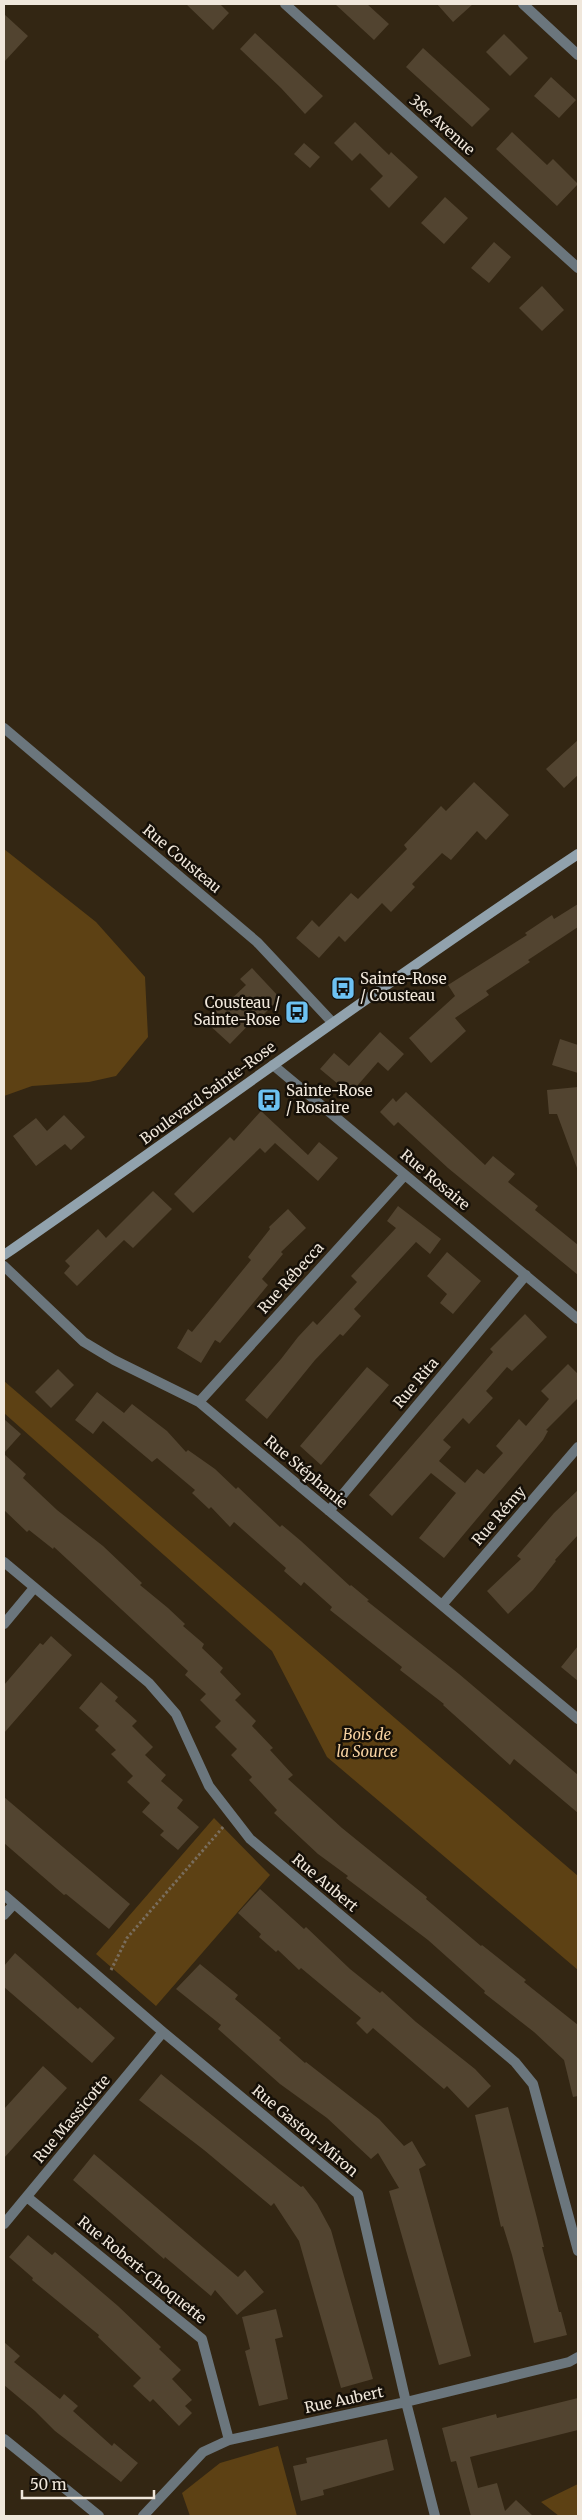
<svg xmlns="http://www.w3.org/2000/svg" width="582" height="2520" viewBox="0 0 582 2520" font-family="Merriweather,serif">
  <style>
    .green { fill: #5d4114 }
    .building { fill: #524430 }
    .lines { fill: none; stroke-linecap: round; stroke-linejoin: round }
    .path { stroke: #796d5d; stroke-width: 3; stroke-dasharray: 2.5 2.5; stroke-linecap: butt }
    .street { stroke: #6b767d; stroke-width: 10 }
    .secondary { stroke: #91a2ad; stroke-width: 10 }
    .labels { text-anchor: middle; stroke-width: 5; stroke-linejoin: round; paint-order: stroke }
    .street-label { font-size: 15px; fill: #f0e7db; stroke: #161008 }
    .poi-label { font-size: 15px; fill: #f0e7db; stroke: #161008; text-anchor: start }
    .park-label { font-size: 15px; font-style: italic; fill: #f7d2a1; stroke: #161008 }
  </style>
  <rect width="100%" height="100%" fill="#332613"/>
  <!-- green -->
  <path class="green" d="M4 849 96 922 145 977 148 1037 116 1076 89 1082 32 1086 4 1096Z
    M4 1381 578 1876V1970L327 1757 272 1651 4 1413Z
    M214 1818 270 1875 156 2006 96 1954Z
    M278 2446 297 2516H190L182 2493 220 2463Z
    M578 2484V2516H559L541 2502Z"/>
  <!-- building -->
  <path class="building" d="M186 4H220L229 13 213 30Z
    M335 4H367L389 24 374 40Z
    M437 4H473L453 22Z
    M4 14 28 36 4 62Z
    M255 33 323 96 305 114 281 88 240 49Z
    M504 34 528 58 510 76 486 52Z
    M423 48 490 109 472 127 406 67Z
    M551 77 576 100 559 118 534 96Z
    M355 122 389 155 391 152 418 177 389 208 370 189 383 176 360 153 352 161 334 143Z
    M512 132 547 165 553 159 578 184 557 206 496 149Z
    M304 143 320 157 310 168 294 154Z
    M445 197 468 218 444 244 421 223Z
    M494 242 511 257 489 283 471 268Z
    M542 286 564 310 542 331 519 308Z
    M578 740V775L564 788 546 769Z
    M474 782 509 815 486 840 477 831 451 860 442 853 412 884 415 887 391 912 382 903 345 942 339 936 319 958 296 938 312 920 319 927 351 893 358 899 407 849 404 845 441 806 446 811Z
    M578 904V927L528 960 530 962 486 991 489 995 455 1018 466 1031 431 1063 409 1038 455 996 448 985 527 935 525 933 552 915 554 919Z
    M252 968 280 998 262 1016 260 1013 230 1044 206 1022 224 1002 226 1004 246 985 240 979Z
    M380 1032 404 1054 388 1071 378 1062 350 1094 320 1069 334 1053 349 1066Z
    M560 1039 578 1045V1073L552 1065Z
    M578 1087V1167L577 1168 557 1114H549L547 1090Z
    M406 1092 485 1165 493 1156 515 1174 508 1182 538 1206 535 1210 578 1245V1275L448 1168 398 1122 394 1126 380 1112 393 1098 396 1102Z
    M261 1111 308 1155 319 1142 338 1158 318 1181 275 1143 265 1153 260 1148 193 1213 174 1194 230 1137 234 1141Z
    M64 1115 85 1137 71 1150 65 1144 36 1166 13 1136 36 1118 47 1131Z
    M153 1191 172 1209 133 1248 124 1240 77 1286 64 1273 70 1266 65 1261 98 1229 106 1238Z
    M398 1206 441 1239 430 1254 416 1242 354 1309 361 1316 343 1336 340 1334 315 1360 267 1419 245 1400 281 1359 298 1337 313 1321 317 1325 357 1282 351 1276 396 1228 387 1221Z
    M288 1209 306 1228 281 1252 283 1254 262 1279 268 1285 220 1343 215 1340 201 1363 177 1348 188 1329 192 1332 251 1260 248 1257 270 1229 269 1227Z
    M447 1252 481 1281 453 1314 440 1303 447 1294 427 1276Z
    M525 1314 547 1337 512 1371 507 1367 486 1391 493 1398 469 1424 463 1418 443 1440 451 1447 439 1461 465 1483 477 1469 484 1474 503 1453 496 1446 519 1419 526 1426 549 1399 541 1391 568 1364 578 1374V1398L546 1430 548 1431 543 1440 444 1558 419 1538 456 1493 431 1473 392 1516 369 1495 493 1352 490 1349Z
    M367 1367 389 1385 321 1465 300 1446Z
    M58 1369 74 1385 51 1408 35 1392Z
    M97 1392 124 1413 132 1404 167 1431 186 1452 188 1450 215 1469 236 1489 238 1487 280 1527 282 1525 301 1541 350 1586 351 1585 369 1600 367 1601 459 1674 578 1775V1813L514 1759 510 1765 443 1705 444 1704 400 1670 402 1667 330 1610 332 1607 304 1582 301 1586 284 1571 286 1568 234 1522 230 1527 211 1507 209 1509 192 1493 195 1490 157 1458 152 1462 103 1421 93 1434 75 1420Z
    M4 1419 21 1434 4 1453Z
    M4 1454 26 1474 23 1478 57 1510 103 1546 142 1583 140 1585 168 1608 185 1624 183 1626 204 1644 202 1648 223 1668 220 1672 241 1694 235 1700 256 1721 252 1726 273 1748 270 1750 293 1775 288 1779 342 1828 427 1897 426 1899 481 1946 482 1945 526 1980 524 1982 578 2025V2096L573 2097 564 2060 534 2032 484 1993 485 1991 428 1940 346 1878 348 1876 318 1854 274 1813 277 1810 249 1780 252 1777 231 1755 237 1749 215 1727 221 1721 200 1700 206 1694 185 1675 188 1671 54 1547 53 1549 29 1530 27 1532 4 1510Z
    M578 1490V1535L555 1560 556 1561 533 1590 508 1614 487 1591 521 1559 517 1556 536 1534 554 1513Z
    M51 1636 72 1655 4 1733V1685L40 1643 43 1645Z
    M578 1646V1681L561 1667Z
    M101 1682 118 1697 115 1701 137 1721 132 1726 153 1747 145 1755 166 1775 161 1781 183 1800 177 1808 199 1827 178 1850 160 1835 164 1831 142 1812 150 1803 127 1782 133 1776 111 1754 116 1750 95 1730 99 1726 79 1708Z
    M4 1797 130 1904 109 1929 66 1894 64 1895 4 1843Z
    M260 1889 304 1929 306 1927 350 1969 380 1993 382 1991 416 2022 475 2069 491 2086 468 2108 447 2086 444 2089 373 2028 367 2034 356 2023 361 2018 301 1968 299 1970 278 1950 276 1952 259 1937 261 1934 238 1913Z
    M15 1953 78 2009 80 2007 115 2038 92 2063 4 1987V1966Z
    M200 1964 238 1995 235 1999 281 2038 279 2040 305 2063 306 2062 379 2119 404 2146 412 2141 426 2165 419 2169 471 2356 439 2365 389 2191 399 2188 378 2153 371 2159 327 2118 280 2084 218 2029 221 2025 176 1989Z
    M43 2066 67 2088 4 2158V2109Z
    M161 2074 301 2187 303 2186 317 2204 331 2230 373 2379 341 2388 299 2241 274 2203 271 2206 204 2150 139 2100Z
    M508 2107 537 2218 544 2247H542L559 2312H561L567 2335 534 2343 512 2255 503 2226 501 2227 475 2115Z
    M94 2154 238 2277 245 2270 264 2292 237 2315 215 2290 211 2296 165 2257 164 2259 73 2180Z
    M28 2235 52 2255 55 2252 118 2306 161 2347 159 2349 181 2370 172 2379 192 2400 185 2406 192 2413 179 2426 153 2399 150 2402 133 2386 141 2378 98 2337 99 2335 32 2280 33 2278 9 2257Z
    M276 2309 283 2337 275 2339 288 2399 259 2406 245 2351 250 2349 242 2317Z
    M4 2342 20 2356 14 2362 60 2399 64 2394 78 2406 73 2411 112 2446 114 2443 138 2463 121 2482 55 2431 35 2411 4 2385Z
    M578 2398V2430L470 2457 478 2488 497 2483 505 2511 516 2500 533 2516H471L456 2461 451 2462 442 2428 496 2414 497 2418Z
    M387 2439 394 2470 323 2490 324 2495 301 2501 293 2466 307 2463 306 2458Z"/>
  <g class="lines">
    <!-- path -->
    <path class="path" d="M111 1970 127 1938 224 1826"/>
    <!-- street -->
    <path class="street" d="M285 4 578 268
      M523 4 578 55
      M4 728 257 942 332 1022
      M273 1065 578 1319
      M4 1266 84 1342 114 1360 199 1402 578 1719
      M199 1402 405 1175
      M329 1511 526 1275
      M4 1562 149 1683 176 1714 209 1786 250 1839 515 2062 533 2084 578 2251
      M442 1605 578 1447
      M4 1624 34 1588
      M4 1895 163 2032 358 2194 406 2402 435 2516
      M4 1915 14 1904
      M27 2197 202 2339 229 2440
      M4 2224 163 2032
      M4 2439 99 2516
      M143 2516 203 2452 229 2440 406 2402 569 2362 578 2357"/>
    <!-- secondary -->
    <path class="secondary" d="M4 1255C196 1122 384 983 578 854"/>
  </g>
  <!-- icons -->
  <defs>
    <g id="bus-square" transform="scale(1.25)"><rect x="-9" y="-9" width="18" height="18" rx="4" fill="#6dc2f3" stroke="#161008"/><path d="M-5-6H5V4H4V6H2V4H-2V6H-4V4H-5ZM-3.5-4V0h7V-4ZM-3.5 1.2v1.5H-2V1.2ZM2 1.2v1.5H3.5V1.2Z" fill="#111"/></g>
  </defs>
  <g fill-rule="evenodd">
    <use href="#bus-square" x="343" y="988"/>
    <use href="#bus-square" x="297" y="1012"/>
    <use href="#bus-square" x="269" y="1100"/>
  </g>
  <g class="labels">
    <!-- street labels -->
    <g class="street-label">
      <text transform="translate(442 125) rotate(42)" y="5">38e Avenue</text>
      <text transform="translate(182 859) rotate(40)" y="5">Rue Cousteau</text>
      <text transform="translate(208 1093) rotate(-36)" y="5">Boulevard Sainte-Rose</text>
      <text transform="translate(435 1180) rotate(40)" y="5">Rue Rosaire</text>
      <text transform="translate(291 1278) rotate(-48)" y="5">Rue Rébecca</text>
      <text transform="translate(416 1383) rotate(-50)" y="5">Rue Rita</text>
      <text transform="translate(306 1472) rotate(40)" y="5">Rue Stéphanie</text>
      <text transform="translate(499 1516) rotate(-49)" y="5">Rue Rémy</text>
      <text transform="translate(325 1883) rotate(40)" y="5">Rue Aubert</text>
      <text transform="translate(72 2119) rotate(-50)" y="5">Rue Massicotte</text>
      <text transform="translate(305 2131) rotate(40)" y="5">Rue Gaston-Miron</text>
      <text transform="translate(142 2270) rotate(39)" y="5">Rue Robert-Choquette</text>
      <text transform="translate(344 2400) rotate(-12)" y="5">Rue Aubert</text>
    </g>
    <!-- poi labels -->
    <g class="poi-label">
      <text x="360" y="984">Sainte-Rose<tspan x="360" dy="17">/ Cousteau</tspan></text>
      <text x="280" y="1008" text-anchor="end">Cousteau /<tspan x="280" dy="17">Sainte-Rose</tspan></text>
      <text x="286" y="1096">Sainte-Rose<tspan x="286" dy="17">/ Rosaire</tspan></text>
    </g>
    <!-- park labels -->
    <g class="park-label">
      <text x="367" y="1740">Bois de<tspan x="367" dy="17">la Source</tspan></text>
    </g>
  </g>
  <!-- border -->
  <rect width="582" height="2520" fill="none" stroke="#f0e7db" stroke-width="10"/>
  <!-- scale -->
  <path d="M22 2490v8h132v-8" fill="none" stroke="#f0e7db" stroke-width="2.5"/>
  <text x="30" y="2490" font-size="15" fill="#f0e7db" stroke="#161008" stroke-width="4" paint-order="stroke">50 m</text>
</svg>
